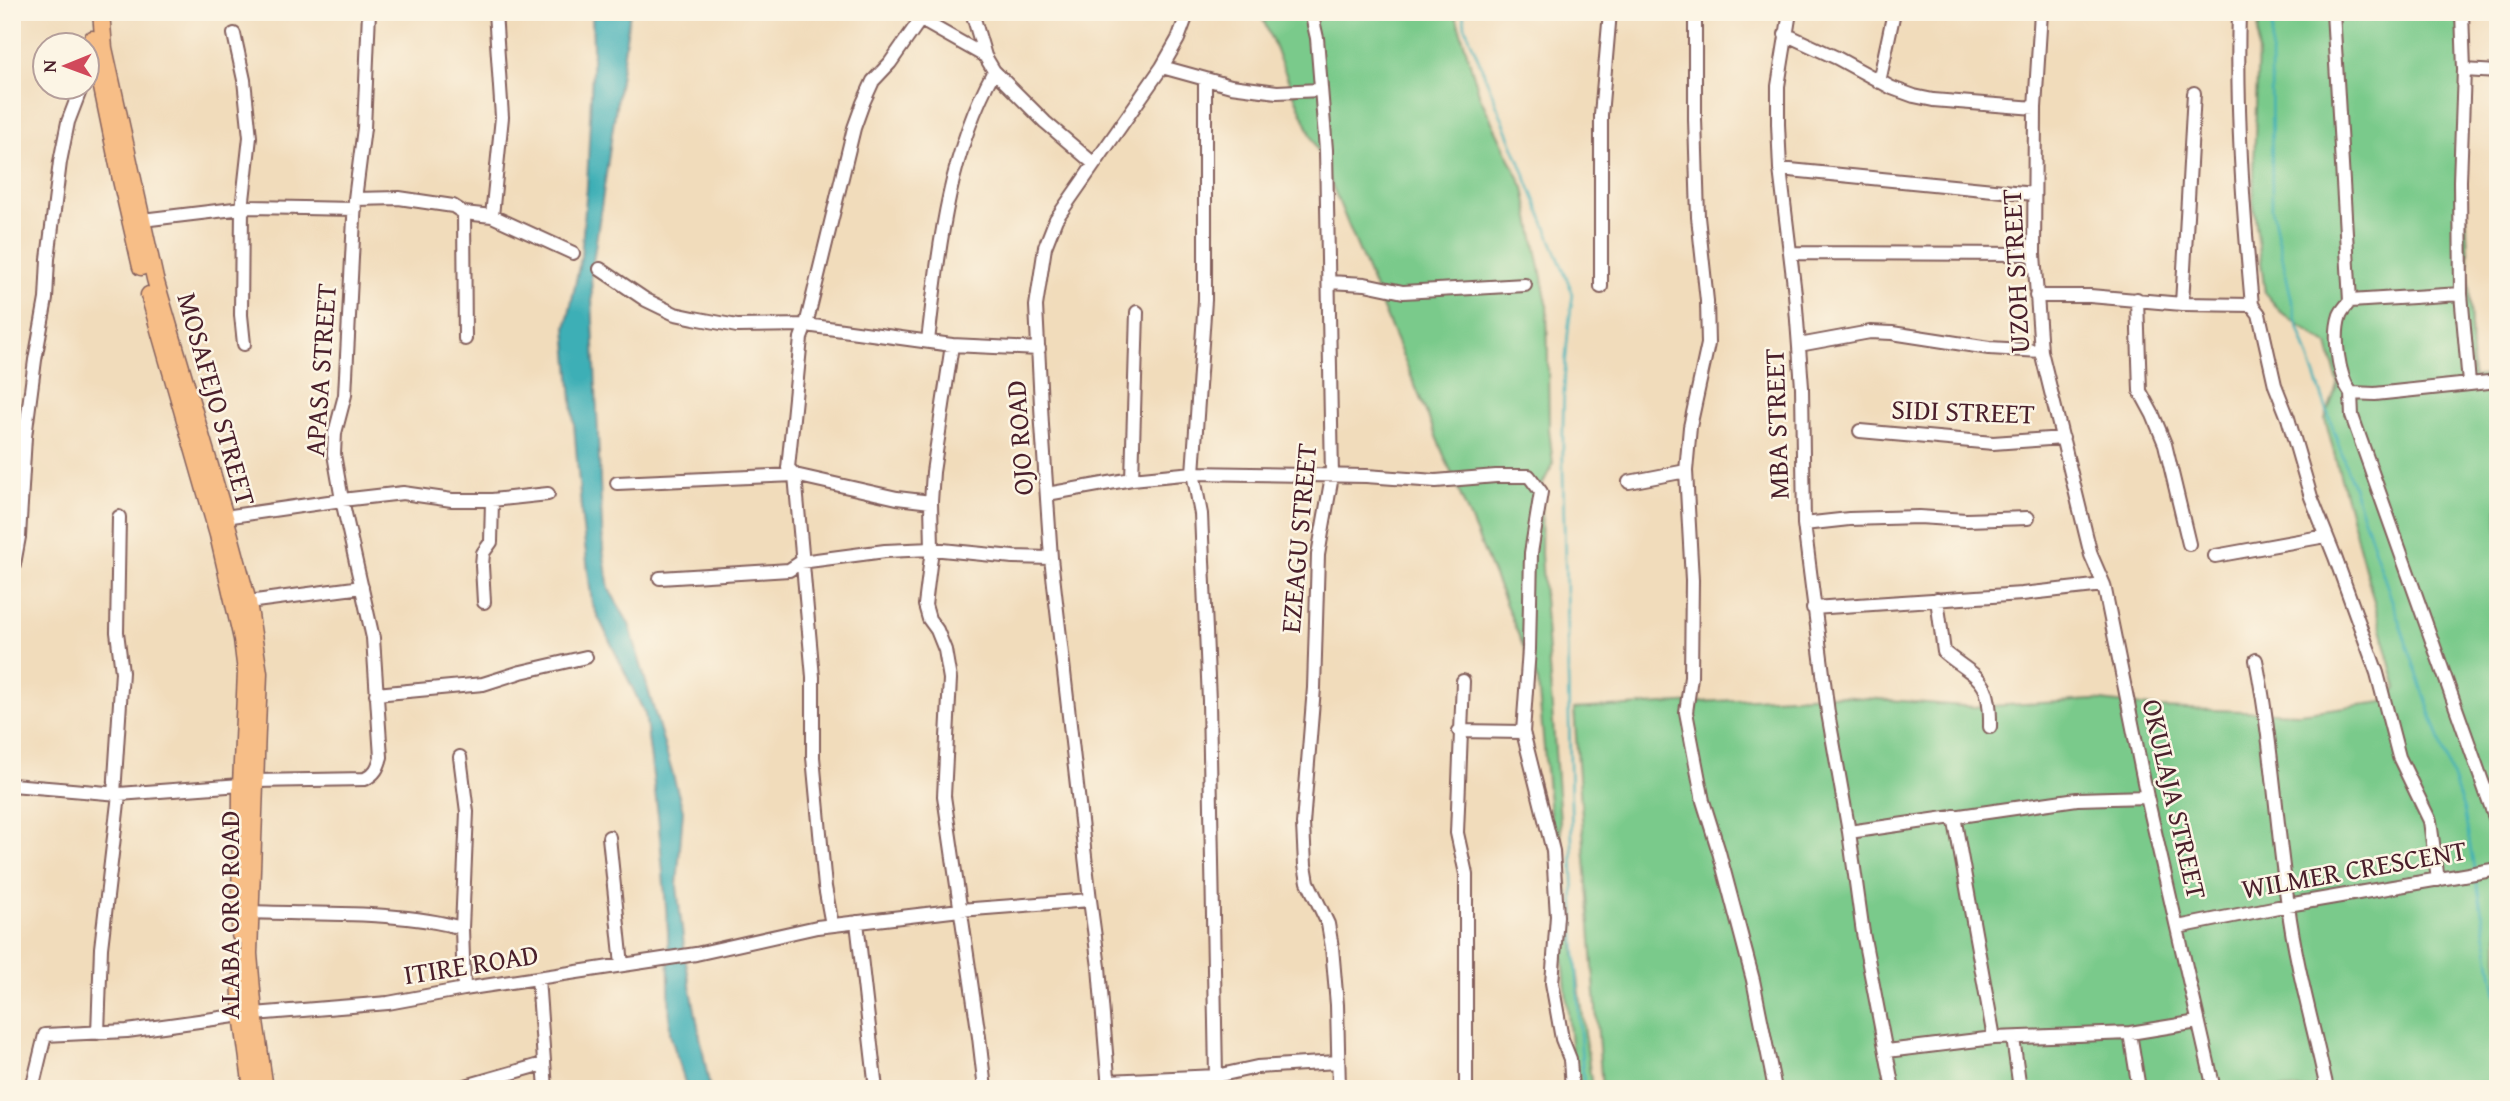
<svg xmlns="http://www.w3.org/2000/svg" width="2510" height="1101" viewBox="0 0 2510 1101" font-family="'Gentium Book Plus',serif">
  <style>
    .green { fill: #7aca8b; stroke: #62745b; stroke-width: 2 }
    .water { fill: #3eafb6; stroke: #446770; stroke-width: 2 }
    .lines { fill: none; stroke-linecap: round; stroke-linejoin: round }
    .stream { stroke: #3eafb6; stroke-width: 2.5 }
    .minor-casing { stroke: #84615d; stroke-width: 16 }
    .major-casing { stroke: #84615d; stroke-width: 19 }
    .minor { stroke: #fff; stroke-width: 12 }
    .major { stroke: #f7be87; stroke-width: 16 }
    .labels { text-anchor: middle; stroke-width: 5; stroke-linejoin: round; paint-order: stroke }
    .street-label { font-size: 28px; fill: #4a1f2b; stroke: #fcf5e5 }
  </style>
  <rect width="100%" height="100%" fill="#fcf5e5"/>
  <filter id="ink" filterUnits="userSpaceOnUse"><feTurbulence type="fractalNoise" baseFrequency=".0143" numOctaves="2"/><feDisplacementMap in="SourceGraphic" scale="14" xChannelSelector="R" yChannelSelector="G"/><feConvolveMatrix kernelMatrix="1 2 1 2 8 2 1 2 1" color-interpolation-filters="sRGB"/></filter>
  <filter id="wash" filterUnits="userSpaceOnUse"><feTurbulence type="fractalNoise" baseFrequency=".00686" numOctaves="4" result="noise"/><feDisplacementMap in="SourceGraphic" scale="28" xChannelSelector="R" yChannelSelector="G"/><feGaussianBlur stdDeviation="1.57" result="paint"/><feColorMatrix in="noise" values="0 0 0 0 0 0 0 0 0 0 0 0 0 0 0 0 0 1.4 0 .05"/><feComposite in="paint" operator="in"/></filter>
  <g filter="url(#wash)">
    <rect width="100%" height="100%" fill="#f1dcbb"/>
    <!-- green -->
    <path class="green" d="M1260 12H1455L1480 97 1524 188 1547 303 1549 429 1553 464 1542 485 1541 554 1562 849 1592 1089H1575L1538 682Z
      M2259 12H2462L2464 159 2473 377 2498 375V1089H1602L1574 709 1828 695 1975 707 2093 700 2158 708 2299 713 2383 702 2397 688 2325 419 2338 383 2328 345 2281 312 2265 293 2253 201Z"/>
    <!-- water -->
    <path class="water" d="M592 12H630L591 275 603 549 609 589 629 624 683 810 677 886 686 963 710 1089H687L670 1034 668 931 658 815 645 714 592 604 582 520 566 328 581 257 587 186 593 49Z"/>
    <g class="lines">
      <!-- stream -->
      <path class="stream" d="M1463 12 1465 26 1573 294C1556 403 1565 522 1567 633 1571 785 1572 937 1584 1089
        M2273 12 2271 57 2272 209 2296 320 2464 811 2474 868
        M2476 878 2498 1006"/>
    </g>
  </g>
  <g filter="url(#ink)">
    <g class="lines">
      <!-- minor casing -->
      <g class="minor-casing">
        <path id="minor" d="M907 12 985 56 994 71 1045 122 1093 163
          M972 12 985 56
          M1311 12 1317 38 1326 150 1332 476 1318 555 1314 688 1303 824 1305 865 1308 882 1328 924 1332 947 1337 1005 1339 1089
          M1695 12V119L1698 217 1707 301 1708 344 1690 427 1686 471 1692 580 1691 677 1686 712 1703 801 1719 852 1753 980 1775 1089
          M1790 12 1778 86V124L1780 169 1795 294 1802 387 1804 524 1828 713 1849 832 1863 933 1893 1089
          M2041 12 2035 108 2034 254 2041 351 2091 555 2104 585 2147 797 2214 1089
          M2239 12C2236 111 2243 207 2252 305L2259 314 2275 385 2288 418 2311 497 2335 557 2377 673 2399 757 2430 821 2438 880
          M2333 12 2350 301
          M2462 12 2464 70 2460 181 2461 294 2469 383
          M234 34 244 80 250 137 242 209 241 315 244 344
          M1785 34 1837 58 1892 88 1914 96 1933 100 2035 108
          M1162 67 1231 86 1277 92 1320 90
          M2464 70 2498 72
          M1205 79V300L1193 473 1201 514 1209 701 1216 1076 1218 1089
          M1879 82 1894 12
          M1780 169 2034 194
          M355 199 399 198 453 206 464 213 492 216 573 253
          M464 213 465 339
          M492 216 502 117 495 12
          M142 220 251 207 355 209
          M1790 253 2034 254
          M600 269 646 300 675 314 694 318 737 326 806 325 952 345 1039 349
          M1329 282 1365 284 1403 292 1525 285
          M1601 287V115L1610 12
          M2461 294 2350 301C2347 305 2342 310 2340 315 2333 336 2338 376 2351 393L2375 394 2498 381
          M2036 296H2090L2182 304 2252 305
          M2137 299 2140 391 2153 415 2165 444 2189 544
          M2182 304 2194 93
          M928 341C939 248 948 155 994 71
          M952 345 933 472 931 502 932 549 925 605 929 619 937 630 945 650 950 679 944 796 979 1037 985 1089
          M1799 345 1870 332 1892 333 1989 348 2041 351
          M2351 393 2352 416 2498 826
          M1860 431 1993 443 2063 438
          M1132 479 1137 312
          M1629 482 1686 471
          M617 483 795 475 897 498 931 502
          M1047 494 1132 479 1193 473 1366 476 1436 481 1496 476H1529L1541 492 1531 553 1529 649 1523 732 1553 851 1557 916 1552 983 1562 1039 1570 1059 1572 1089
          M225 517 342 500 403 493 452 500H492L548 494
          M1804 524 1849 519 1919 517 1966 520 2028 518
          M2215 556 2326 536
          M12 575 19 537 25 437 35 360 46 299 48 259 60 162 68 122 81 88
          M660 578 789 570 801 562 885 551 932 549 1013 557 1051 558
          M1937 599 1944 652C1978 680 1991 676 1990 727
          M248 602 362 587
          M484 602 482 566 483 553 491 542 492 500
          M1813 608 2022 594 2104 585
          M2256 660C2272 741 2276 823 2288 905 2296 967 2314 1028 2327 1089
          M1463 681 1457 833 1466 874V1089
          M376 694 483 684 521 672 586 657
          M1459 731 1523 732
          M460 757 467 812 462 928 464 989
          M255 781 365 779C375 774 378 768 381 757L373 638 342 500 334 454 335 433 345 395 355 199 364 128 369 12
          M12 785 119 794 241 785
          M114 794 122 672 117 632 119 517
          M1954 816 1994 1038
          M1849 832 2077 799 2147 797
          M609 837 622 965
          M251 912C318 915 398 910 462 928
          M857 922 876 1089
          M832 925 825 887 813 757V677L795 475 788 468 801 338 806 325 854 128 863 103 873 81 890 63 920 20
          M2178 927 2288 905 2498 869
          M538 978 546 1089
          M254 1014 388 1003 464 989 696 954 817 927 960 910 1090 900
          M98 1033 101 948 119 794
          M2130 1033 2139 1089
          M2013 1038 2020 1089
          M1887 1051 1994 1038 2130 1033 2198 1022
          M1108 1081 1216 1076 1257 1067 1337 1062
          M32 1089 45 1035 127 1031 242 1015
          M455 1089 543 1064
          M1109 1089 1099 967 1090 900 1051 558 1042 425 1036 306 1045 247 1056 219 1162 67 1178 39 1188 12"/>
      </g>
      <!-- major casing -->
      <g class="major-casing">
        <path id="major" d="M101 12 104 48 155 279 225 517 248 602 259 673 249 954 254 1014 265 1089
          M92 39 121 180 141 267
          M149 295 218 535 242 639 246 672 241 785 240 935
          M240 979 242 1015 252 1089"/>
      </g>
      <!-- minor -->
      <use href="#minor" class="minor"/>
      <!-- major -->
      <use href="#major" class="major"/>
    </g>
  </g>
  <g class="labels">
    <!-- street labels -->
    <g class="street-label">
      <text transform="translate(2015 271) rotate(-93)" y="10">UZOH STREET</text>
      <text transform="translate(320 370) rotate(-86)" y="10">APASA STREET</text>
      <text transform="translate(217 399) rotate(74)" y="10">MOSAFEJO STREET</text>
      <text transform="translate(1963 411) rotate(2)" y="10">SIDI STREET</text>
      <text transform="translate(1776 424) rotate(-92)" y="10">MBA STREET</text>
      <text transform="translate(1019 438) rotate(-94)" y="10">OJO ROAD</text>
      <text transform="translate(1298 538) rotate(-85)" y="10">EZEAGU STREET</text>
      <text transform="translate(2175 799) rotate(77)" y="10">OKULAJA STREET</text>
      <text transform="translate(2354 869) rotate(-10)" y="10">WILMER CRESCENT</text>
      <text transform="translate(229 915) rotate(-90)" y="10">ALABA ORO ROAD</text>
      <text transform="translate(471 964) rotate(-9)" y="10">ITIRE ROAD</text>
    </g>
  </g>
  <!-- margin -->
  <rect width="2510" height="1101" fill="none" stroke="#fcf5e5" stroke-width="42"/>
  <!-- north arrow -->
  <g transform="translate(66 66) rotate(269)"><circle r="33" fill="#fcf5e5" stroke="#b59f9b" stroke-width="2"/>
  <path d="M0-5L12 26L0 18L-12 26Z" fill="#d1495b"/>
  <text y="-10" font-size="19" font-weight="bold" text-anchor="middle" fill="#4a1f2b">N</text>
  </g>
</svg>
